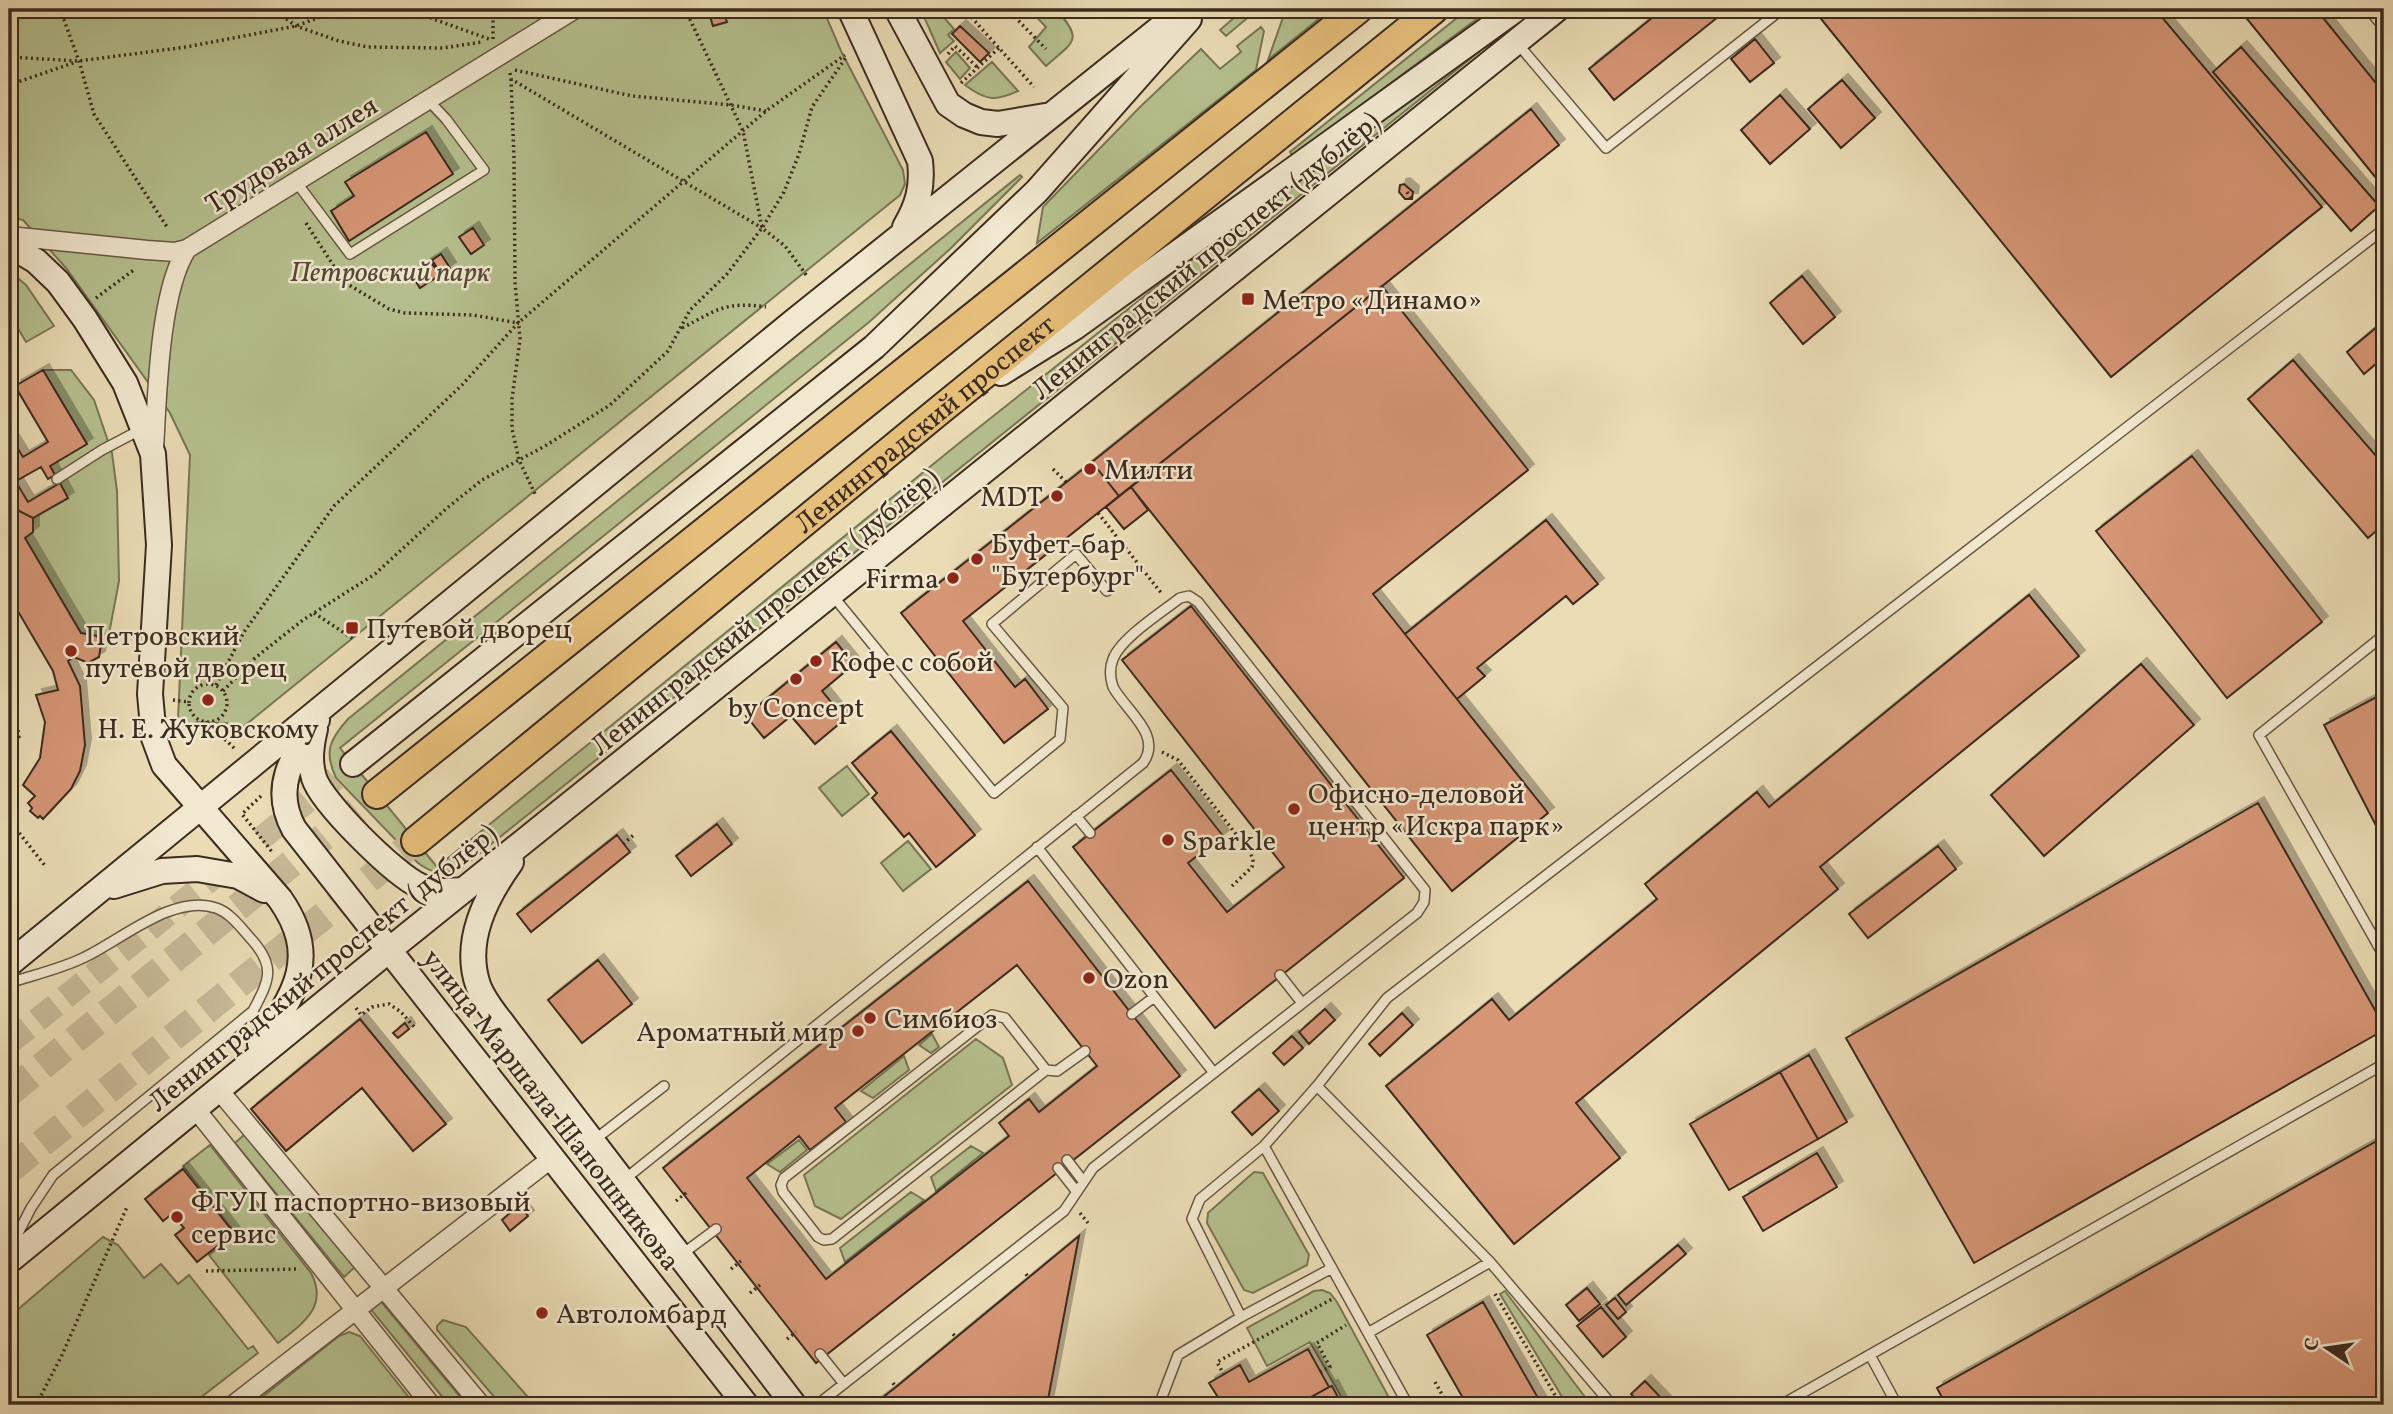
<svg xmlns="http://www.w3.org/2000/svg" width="2393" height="1414" viewBox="0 0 2393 1414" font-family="Vollkorn,serif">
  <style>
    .green { fill: #b5c08e; stroke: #787656; stroke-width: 2 }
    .building { fill: #d69676; stroke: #3c2b1f; stroke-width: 2; fill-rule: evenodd; filter: url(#shadow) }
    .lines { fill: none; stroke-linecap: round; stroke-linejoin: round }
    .secondary-tunnel { stroke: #c7b997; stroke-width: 24; stroke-dasharray: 24 12; stroke-linecap: butt }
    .primary-tunnel { stroke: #c7b997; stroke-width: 28; stroke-dasharray: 28 14; stroke-linecap: butt }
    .lane-casing { stroke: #685744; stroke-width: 12 }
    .street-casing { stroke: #685744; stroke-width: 21 }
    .secondary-casing { stroke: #3c2b1f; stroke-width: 28 }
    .primary-casing { stroke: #3c2b1f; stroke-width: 32 }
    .path { stroke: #3c2b1f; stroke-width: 3.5; stroke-dasharray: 2 3.5; stroke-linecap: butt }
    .lane { stroke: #f1e8cf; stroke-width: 9 }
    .street { stroke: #f1e8cf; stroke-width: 18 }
    .secondary { stroke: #f1e8cf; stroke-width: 24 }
    .primary { stroke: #e5be7a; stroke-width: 28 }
    .poi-dot { fill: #8f2418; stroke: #f1e8cf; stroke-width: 2.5 }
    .labels { text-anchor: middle; stroke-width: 5; stroke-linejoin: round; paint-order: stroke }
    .street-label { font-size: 28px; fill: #3c2b1f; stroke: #f1e8cf }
    .park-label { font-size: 28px; font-style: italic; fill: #544935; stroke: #f1e8cf }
    .poi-label { font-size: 28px; fill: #3c2b1f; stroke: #f1e8cf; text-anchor: start }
  </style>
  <defs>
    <filter id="shadow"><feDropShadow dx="6" dy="-6" stdDeviation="0" flood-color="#0004"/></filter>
  </defs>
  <rect width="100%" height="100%" fill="#eadcb5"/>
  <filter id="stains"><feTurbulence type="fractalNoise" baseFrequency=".00286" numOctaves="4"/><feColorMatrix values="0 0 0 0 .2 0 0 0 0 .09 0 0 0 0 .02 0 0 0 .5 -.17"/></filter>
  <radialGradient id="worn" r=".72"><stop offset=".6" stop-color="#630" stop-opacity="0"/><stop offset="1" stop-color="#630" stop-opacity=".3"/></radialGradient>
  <!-- green -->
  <path class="green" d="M9 9H823L841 51 903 170 905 184 900 195 238 731 227 723 197 722 187 730 178 719 190 455 170 413 66 268 23 220 9 217Z
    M1029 9H1056C1084 41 1074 41 1046 66L1029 47 1046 27Z
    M1244 9H1258L1226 36 1220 30Z
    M1286 9H1331L1268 60Z
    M1468 9H1490L1293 156 1290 152Z
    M936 12 940 13 954 29 948 35 954 41 940 53 925 19Z
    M1261 27 1264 31 1256 70 1037 243 1043 207 1139 108 1201 49 1220 69 1241 52 1237 46Z
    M1476 47 1480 51 460 869C442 875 433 874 418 863L336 778C324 752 329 740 348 719L1020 175 1022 177 950 249 868 323 340 748 437 867 958 444 1161 283Z
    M956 52 970 68 960 79 946 62Z
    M992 62 1018 91C995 102 985 100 965 85Z
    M9 271 26 285 54 326 26 342 9 313Z
    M43 370H71L94 400 112 453 117 491 119 581 109 634 97 636 81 633 25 538 33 532V518L68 498 50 466 87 444Z
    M847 766 869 794 842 816 819 788Z
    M908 841 931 869 903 891 881 863Z
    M932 1034 939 1047 931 1053 919 1045Z
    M976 1039 1003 1058 1012 1085 841 1219 815 1206 804 1175Z
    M904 1056 909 1070 873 1098 861 1091Z
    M245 1134 355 1267 344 1277 235 1143Z
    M799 1140 807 1150 780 1172 767 1164Z
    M210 1145 311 1273C329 1307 302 1324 278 1343L209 1255 236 1234 183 1166Z
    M971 1146 983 1153 936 1191 931 1177Z
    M1254 1172 1263 1173 1309 1255 1307 1265 1253 1293 1244 1290 1207 1223 1208 1213Z
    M911 1192 924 1200 845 1262 840 1248Z
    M103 1237 118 1245 144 1278 161 1264 178 1284 189 1275 248 1349 253 1346 258 1353 191 1405H9V1317Z
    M1322 1290 1330 1293 1337 1302 1393 1405H1346L1310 1342 1267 1366 1247 1328 1314 1291Z
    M1505 1291 1591 1405H1567L1500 1294Z
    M378 1298 467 1405H449L368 1306Z
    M443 1320 466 1327 535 1405H501L437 1330V1326Z
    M349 1332 360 1336 415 1405H252L339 1336Z"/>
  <!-- building -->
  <path class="building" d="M713 9H722L727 22 713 26 708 10Z
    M1663 9H1728L1614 100 1589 69Z
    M1813 9H2155L2322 207 2111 377Z
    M2239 9H2316L2384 93V171L2376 178Z
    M960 26 989 53 980 62 952 34Z
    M1755 39 1774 63 1750 82 1731 59Z
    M2241 47 2379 206 2351 231 2213 72Z
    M1842 80 1875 118 1841 148 1808 109Z
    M1780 95 1810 129 1770 164 1741 130Z
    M1531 109 1559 145 1119 496 1092 462Z
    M426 132 453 174 349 241 331 211 354 196 345 182Z
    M1404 184 1413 192 1412 199H1405L1399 192 1400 185Z
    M473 228 484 245 471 254 459 237Z
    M441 254 450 268 441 274 432 260Z
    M430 261 440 275 431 281 421 267Z
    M420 268 429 282 420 288 411 274Z
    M1802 276 1835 317 1803 344 1770 303Z
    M1382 286 1528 470 1373 594 1548 813 1452 891 1131 487Z
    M2384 321V357L2364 374 2347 352Z
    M2293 360 2384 465V524L2368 538 2248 399Z
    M43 370 87 444 50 466 55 475 48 479 41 467 9 485V434L23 457 48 442 15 386Z
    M2192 456 2322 622 2227 698 2096 531Z
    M1092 462 1119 496 963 621 1015 687 1025 679 1048 709 1004 743 901 613Z
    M16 482 28 502 60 483 68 498 33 518 19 511 9 492V485Z
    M1131 487 1148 510 1124 529 1106 507Z
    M9 492 19 511 33 518V532L25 538 81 633 97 636 101 645 99 657 88 663 74 657 68 661 80 686 85 745 80 771 71 789 43 819 40 816 38 818 30 811 32 808 28 803 35 796 23 785 40 758 45 722 36 695 58 690 53 671 9 596Z
    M1546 520 1598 584 1573 604 1566 596 1477 668 1485 676 1457 699 1405 634Z
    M2029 595 2079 656 1820 867 1838 889 1576 1103 1620 1158 1514 1244 1386 1086 1492 999 1509 1020 1657 899 1645 884 1757 792 1769 807Z
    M1191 606 1404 878 1215 1028 1073 847 1171 770 1223 836 1188 863 1227 912 1284 867 1122 660Z
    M836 642 854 664 822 691 845 719 815 744 791 716 764 738 746 716Z
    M2141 664 2194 725 2044 856 1991 795Z
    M2384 693V841L2324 725Z
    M891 731 975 835 936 867 909 833 904 837 872 798 877 793 852 763Z
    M2258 803 2384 1026V1030L1974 1263 1846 1038Z
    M717 824 732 844 691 876 676 856Z
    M617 835 630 852 531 932 517 914Z
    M1938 846 1956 869 1868 938 1849 914Z
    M1028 881 1180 1076 816 1363 663 1168ZM1017 965 1097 1066 1039 1112 1029 1099 999 1123 1009 1136 826 1279 747 1178 799 1136 810 1150 846 1122 835 1108Z
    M598 960 632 1004 582 1043 548 1000Z
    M1325 1009 1335 1020 1309 1044 1299 1032Z
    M1402 1013 1413 1025 1380 1056 1369 1044Z
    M360 1019 446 1124 413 1151 362 1088 286 1151 251 1109Z
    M405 1023 409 1029 398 1038 393 1033Z
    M1292 1036 1303 1048 1284 1065 1273 1053Z
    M1809 1055 1847 1122 1818 1139 1780 1072Z
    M1780 1072 1818 1139 1729 1190 1690 1124Z
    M1259 1089 1279 1111 1252 1135 1232 1112Z
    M2384 1137V1405H1946L1937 1388Z
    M1817 1153 1837 1187 1763 1231 1743 1197Z
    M183 1169 234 1233 197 1262 175 1235 184 1228 172 1214 163 1221 145 1199Z
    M519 1205 528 1216 510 1231 502 1220Z
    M1079 1236 1047 1405H873L896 1387Z
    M1678 1245 1686 1254 1626 1305 1618 1295Z
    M1587 1288 1600 1304 1579 1321 1566 1305Z
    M1615 1298 1626 1312 1618 1319 1606 1305Z
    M1483 1302 1542 1405H1467L1427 1335Z
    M1601 1307 1626 1337 1603 1357 1577 1326Z
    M1308 1349 1329 1387 1297 1405H1208L1219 1399 1209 1383 1240 1365 1249 1382Z
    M1645 1381 1665 1402 1662 1405H1642L1631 1394Z
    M1332 1386 1342 1405H1297L1329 1387Z"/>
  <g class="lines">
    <!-- secondary-tunnel -->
    <path class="secondary-tunnel" d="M9 1043 353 764"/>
    <!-- primary-tunnel -->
    <path class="primary-tunnel" d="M9 1093 377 794
      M9 1170 416 841"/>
    <!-- lane casing -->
    <g class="lane-casing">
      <path id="lane" d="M2377 9 2372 13 2384 28
        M1517 43 1606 148 1782 9
        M297 183 350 254 484 170 446 119 428 100
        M57 479 102 450 140 430
        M833 596 994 793 1060 739 1063 708 992 624 1076 554 1107 591
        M2384 635 2259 735 2384 956
        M1076 816 1090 833
        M1037 847 1214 1073
        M1280 975 1302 1003
        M9 983C33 975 61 969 85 957 121 940 174 893 216 908 231 913 242 929 252 940 277 968 268 982 253 1011L53 1175 31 1208 10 1249
        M1132 1014 1154 997
        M992 1015 1005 1018 1046 1070 832 1239 824 1240 818 1237 783 1192 781 1185 784 1178Z
        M1046 1070 1057 1071 1085 1051
        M1317 1086 1490 1262
        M593 1141 664 1086
        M1264 1146 1408 1405
        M1067 1160 1083 1181
        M1058 1168 1077 1192
        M625 1179 1143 763C1163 735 1126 711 1113 687 1110 678 1109 669 1113 659 1121 638 1162 612 1180 598L1189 596 1198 602 1425 890 1424 902 1417 913 1093 1168 1064 1211 817 1405
        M681 1255 716 1229
        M1332 1268 1241 1317 1192 1219 1200 1199 1264 1146 1317 1086 1387 998 2384 229
        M1368 1333 1490 1262 1612 1405
        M820 1354 844 1384
        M1870 1355 1897 1405
        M1159 1405 1178 1355 1241 1317
        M1781 1405 2384 1064"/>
    </g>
    <!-- street casing -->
    <g class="street-casing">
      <path id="street" d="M9 236 147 250 175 252 187 249 575 9
        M154 450C157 398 159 292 187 249
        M218 1089 481 1405
        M194 1107 431 1405
        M233 1405 552 1158"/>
    </g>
    <!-- secondary casing -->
    <g class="secondary-casing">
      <path id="secondary" d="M850 9 920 161C923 187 918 205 905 227
        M897 9 948 104 964 115 981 122 998 124 1045 116
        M9 245 36 261 58 282 85 319 125 383 153 454 159 545 150 694 154 738 164 765 280 899C320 956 296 993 260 1044
        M1001 373 1075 327 1516 9
        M317 720C293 756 271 787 294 829L746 1405
        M315 729C311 746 309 761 314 778 322 803 395 875 420 886 434 893 448 891 463 890
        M353 764 874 347 1037 191 1189 19
        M511 862C486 897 463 941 478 985 484 1002 498 1017 508 1031L794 1405
        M114 886 162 871 197 869 238 876 264 890
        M9 964 793 322 1184 9
        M9 1261 389 950 1557 9"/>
    </g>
    <!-- primary casing -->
    <g class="primary-casing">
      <g id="primary">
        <path d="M377 794 1358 9"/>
        <path id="s1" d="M416 841 935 414 1434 9"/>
      </g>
    </g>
    <!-- path -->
    <path class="path" d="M60 9 79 61 94 114 167 227
      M273 9 296 26 339 41 368 47 443 48 482 42
      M416 9 428 17 489 39
      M685 9 743 131 762 228 785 246 807 276
      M964 9 1034 87
      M1007 9 1046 49
      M1123 16 1132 9
      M493 39V9
      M948 54 955 46 977 67
      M9 57 79 61 186 47 296 26 342 9
      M515 70 632 96 731 105 766 111
      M510 73 511 79 762 228
      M511 79 514 158 515 282 520 339 512 399V429L519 460 535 494
      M961 83 999 48
      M9 85 76 62
      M1407 192 1413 201
      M306 223 344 282 389 309 405 313 473 315 518 323
      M96 298 135 269
      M682 328C717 310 725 301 766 307
      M1053 469 1066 482
      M1098 513 1162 594
      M314 613 355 640
      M9 676 19 737 9 750
      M189 703a19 19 0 1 1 38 0a19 19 0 1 1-38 0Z
      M216 685 244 632 334 506 462 385 518 323 766 111 845 55
      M223 691 255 658 303 620 375 574 447 508 482 480 545 446 610 405 668 351 690 310 727 274 762 228 784 192 799 154 812 107 847 56
      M173 700 189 702
      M207 721 208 729 227 741 236 750
      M1162 752 1178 760 1250 852 1253 860 1252 867 1231 887
      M261 796 242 814 273 853
      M9 820 46 867
      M623 844 635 834
      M356 1008 361 1015 372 1007 389 1004 401 1012 416 1029
      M676 1201 687 1192
      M1080 1213 1088 1223
      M731 1269 741 1261
      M206 1271 297 1269
      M1026 1274 1029 1278
      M750 1293 760 1285
      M1495 1294 1561 1405
      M953 1334 956 1337
      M787 1339 796 1332
      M1320 1372 1330 1367 1317 1343 1346 1325
      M1224 1375 1217 1362 1332 1299
      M1435 1382 1448 1405
      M893 1383 896 1387
      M36 1405 62 1355 127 1207"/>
    <!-- lane -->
    <use href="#lane" class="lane"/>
    <!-- street -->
    <use href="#street" class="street"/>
    <!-- secondary -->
    <use href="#secondary" class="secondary"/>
    <!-- primary -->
    <use href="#primary" class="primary"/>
  </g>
  <!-- markers -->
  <g class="poi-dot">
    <rect x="1241" y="292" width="14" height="14" rx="3.5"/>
    <circle cx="1090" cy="469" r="7"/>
    <circle cx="1057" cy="496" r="7"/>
    <circle cx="977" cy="559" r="7"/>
    <circle cx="953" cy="578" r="7"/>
    <rect x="345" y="621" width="14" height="14" rx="3.5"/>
    <circle cx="71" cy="651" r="7"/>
    <circle cx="816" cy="661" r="7"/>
    <circle cx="796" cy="679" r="7"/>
    <circle cx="208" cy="700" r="7"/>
    <circle cx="1294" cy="809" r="7"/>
    <circle cx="1168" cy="840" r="7"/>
    <circle cx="1089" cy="978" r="7"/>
    <circle cx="870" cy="1018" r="7"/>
    <circle cx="858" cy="1031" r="7"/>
    <circle cx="177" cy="1217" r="7"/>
    <circle cx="542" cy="1313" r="7"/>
  </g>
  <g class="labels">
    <!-- street labels -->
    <g class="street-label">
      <text transform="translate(291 154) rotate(-32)" y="10">Трудовая аллея</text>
      <text transform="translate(1205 255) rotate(-39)" y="10">Ленинградский проспект (дублёр)</text>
      <text dy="10" stroke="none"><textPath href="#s1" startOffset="658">Ленинградский проспект</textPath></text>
      <text transform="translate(764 611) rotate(-39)" y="10">Ленинградский проспект (дублёр)</text>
      <text transform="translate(322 967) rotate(-39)" y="10">Ленинградский проспект (дублёр)</text>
      <text transform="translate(552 1109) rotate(52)" y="10">улица Маршала Шапошникова</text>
    </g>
    <!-- park labels -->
    <g class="park-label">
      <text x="390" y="281">Петровский парк</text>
    </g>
    <!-- poi labels -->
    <g class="poi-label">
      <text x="1262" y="309">Метро «Динамо»</text>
      <text x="1104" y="479">Милти</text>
      <text x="1043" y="506" text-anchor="end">MDT</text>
      <text x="991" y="553">Буфет-бар<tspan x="991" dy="32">"Бутербург"</tspan></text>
      <text x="939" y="588" text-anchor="end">Firma</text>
      <text x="366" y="638">Путевой дворец</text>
      <text x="85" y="645">Петровский<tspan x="85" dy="32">путевой дворец</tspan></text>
      <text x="830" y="671">Кофе с собой</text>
      <text x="796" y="717" text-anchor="middle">by Concept</text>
      <text x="208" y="738" text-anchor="middle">Н. Е. Жуковскому</text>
      <text x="1308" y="803">Офисно-деловой<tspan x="1308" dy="32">центр «Искра парк»</tspan></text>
      <text x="1182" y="850">Sparkle</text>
      <text x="1103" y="988">Ozon</text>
      <text x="884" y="1028">Симбиоз</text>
      <text x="844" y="1041" text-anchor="end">Ароматный мир</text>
      <text x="191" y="1211">ФГУП паспортно-визовый<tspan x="191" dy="32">сервис</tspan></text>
      <text x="556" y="1323">Автоломбард</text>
    </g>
  </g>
  <!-- margin -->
  <rect width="2393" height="1414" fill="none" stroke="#eadcb5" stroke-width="35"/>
  <rect x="10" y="10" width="2372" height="1393" fill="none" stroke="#3c2b1f" stroke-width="3.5"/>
  <rect x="18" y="18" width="2358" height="1379" fill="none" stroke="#3c2b1f" stroke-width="2"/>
  <!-- north arrow -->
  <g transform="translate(2327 1348) rotate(283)" stroke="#f1e8cf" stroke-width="5" paint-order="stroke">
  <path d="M0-5L12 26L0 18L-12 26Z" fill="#3c2b1f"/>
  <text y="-10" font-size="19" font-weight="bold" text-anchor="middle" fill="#3c2b1f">С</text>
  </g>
  <rect width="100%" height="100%" filter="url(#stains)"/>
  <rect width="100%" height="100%" fill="url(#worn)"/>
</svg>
